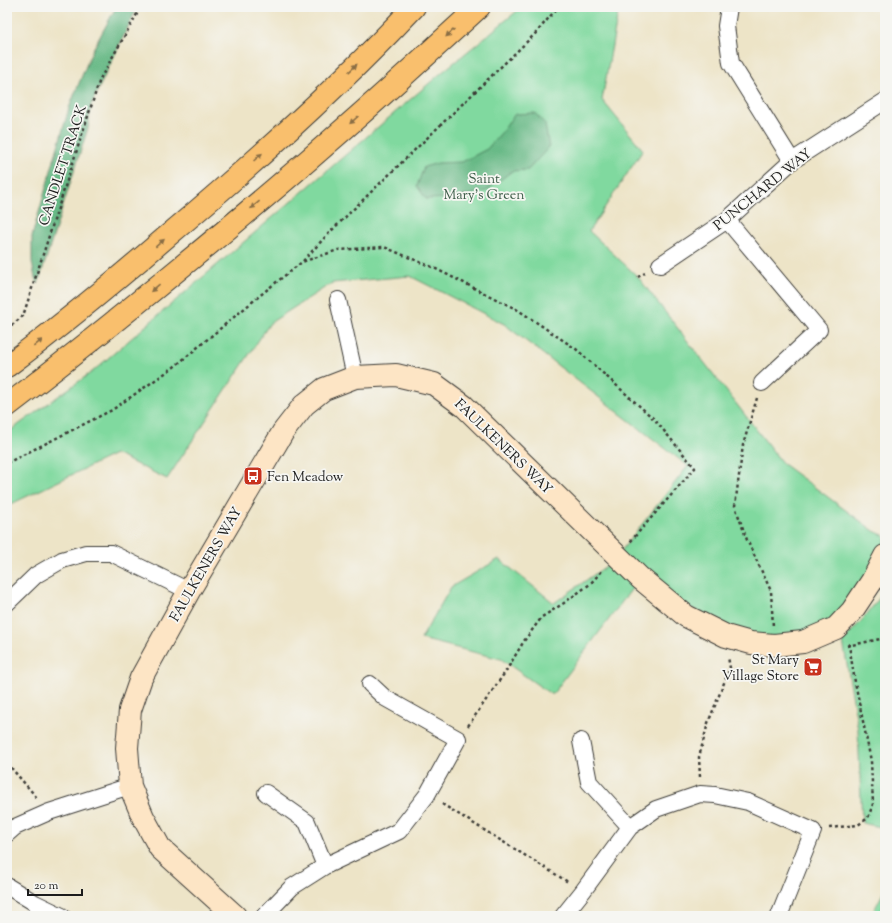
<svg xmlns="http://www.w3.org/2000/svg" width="892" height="923" viewBox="0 0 892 923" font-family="'Sorts Mill Goudy',serif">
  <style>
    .green { fill: #80d99f; stroke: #4e7a5e }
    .forest { fill: #68b986; stroke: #426a51 }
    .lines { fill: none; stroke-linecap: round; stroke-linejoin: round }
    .street-casing { stroke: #3b3a36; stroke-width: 18 }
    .secondary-casing { stroke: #3b3a36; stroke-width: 24 }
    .highway-casing { stroke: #3b3a36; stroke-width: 24 }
    .path { stroke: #3b3a36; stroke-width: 2.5; stroke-dasharray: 3 3; stroke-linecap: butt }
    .street { stroke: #fff; stroke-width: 16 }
    .secondary { stroke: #fde5c5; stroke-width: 22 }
    .highway { stroke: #f9bf6d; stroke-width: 22 }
    .oneway { fill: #8a6e44 }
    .labels { text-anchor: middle; stroke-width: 3.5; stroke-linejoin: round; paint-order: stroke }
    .street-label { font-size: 14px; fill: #1c1c1c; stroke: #f6f6f2 }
    .park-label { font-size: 14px; fill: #3f5e4a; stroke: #f6f6f2 }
    .poi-label { font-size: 14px; fill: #1c1c1c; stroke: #f6f6f2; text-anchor: start }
  </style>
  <rect width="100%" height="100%" fill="#f6f6f2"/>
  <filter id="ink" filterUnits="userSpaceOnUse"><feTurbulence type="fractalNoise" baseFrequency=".025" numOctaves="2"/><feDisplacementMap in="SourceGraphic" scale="8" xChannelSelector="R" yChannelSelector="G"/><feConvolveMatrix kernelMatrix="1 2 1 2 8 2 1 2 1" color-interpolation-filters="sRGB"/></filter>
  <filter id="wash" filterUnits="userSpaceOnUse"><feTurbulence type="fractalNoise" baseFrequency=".012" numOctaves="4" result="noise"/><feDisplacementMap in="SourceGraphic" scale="16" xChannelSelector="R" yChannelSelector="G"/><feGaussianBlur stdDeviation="0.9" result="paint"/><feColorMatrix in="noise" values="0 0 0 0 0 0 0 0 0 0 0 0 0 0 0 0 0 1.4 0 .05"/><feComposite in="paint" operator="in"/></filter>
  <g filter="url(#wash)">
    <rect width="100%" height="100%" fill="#ede4c7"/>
    <!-- green -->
    <path class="green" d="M522 7H619L602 100 643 150 589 231 638 277 783 464 874 531 885 536V556L836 628 751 643 640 578 552 695 501 659 421 639 451 587 499 559 554 603 619 557 617 556 688 466 504 324 410 276 332 283 270 323 167 479 115 454 7 506V433L92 372 440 74Z
      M885 591V828L862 823 858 729 843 641 863 619Z
      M885 889V916H871Z"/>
    <!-- forest -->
    <path class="forest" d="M117 7H139L136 10 91 105 88 128 38 284 35 278 32 262V236L69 108 92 51 114 11Z
      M535 113 545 124 549 147 528 170 512 171 486 191 454 198 426 199 417 186 424 167 438 163 462 162 487 149 501 133 515 114Z"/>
  </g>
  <g filter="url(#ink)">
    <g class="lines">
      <!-- street casing -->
      <g class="street-casing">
        <path id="street" d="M729 7 726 26 731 63 792 161
          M727 220 819 330 762 383
          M660 265 727 220 792 161 885 101
          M338 300 355 377
          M7 603 36 575 62 560 86 553H111L189 591
          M581 741 589 782 630 827
          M266 793 307 822 325 866
          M7 834 15 827 49 812 130 786
          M7 886 35 903 62 916
          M264 916 292 887 325 866 399 831 427 795 458 739 385 698 370 684
          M563 916 583 891 630 827 656 809 700 794 715 795 748 802 813 831 779 916"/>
      </g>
      <!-- secondary casing -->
      <g class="secondary-casing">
        <path id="secondary" d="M235 916 160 848 143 817 130 786 127 748 130 710 141 678 189 591 283 432 304 405 324 389 355 377 396 375 434 384 464 406 640 578 686 616 726 636 751 643 774 645 803 642 836 628 852 611 872 581 885 556"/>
      </g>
      <!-- highway casing -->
      <g class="highway-casing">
        <path id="highway" d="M7 366C61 326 113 283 164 239 251 166 336 90 414 7
          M7 406C66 361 123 315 180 268 230 227 280 185 329 142 380 98 430 52 479 7"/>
      </g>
      <!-- path -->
      <path class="path" d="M303 261 328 234 368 195 536 33 558 7
        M638 277 645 273
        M7 329 23 316 100 79 141 7
        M757 398 743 445 735 506 747 540 771 591 773 627
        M7 463 112 410 174 367 269 288 302 262 338 250 384 247 432 267 518 310 576 349 655 420 695 468 630 542
        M847 646 885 638
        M468 726 506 671 524 641 542 617 564 603 590 584 603 570
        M7 763 38 799
        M700 777 699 757 708 723 730 668 728 657
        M442 804 568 882
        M829 828 858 825 868 818 873 804 871 761 855 682 849 645 847 643"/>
      <!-- street -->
      <use href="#street" class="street"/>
      <!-- secondary -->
      <use href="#secondary" class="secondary"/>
      <!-- highway -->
      <use href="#highway" class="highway"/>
    </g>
    <!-- one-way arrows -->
    <defs><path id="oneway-solid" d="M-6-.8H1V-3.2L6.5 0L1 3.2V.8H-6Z"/></defs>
    <g class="oneway">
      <use href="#oneway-solid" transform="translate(450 33) rotate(137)"/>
      <use href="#oneway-solid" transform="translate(353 68) rotate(-44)"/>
      <use href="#oneway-solid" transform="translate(354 120) rotate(138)"/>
      <use href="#oneway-solid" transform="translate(258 157) rotate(-42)"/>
      <use href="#oneway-solid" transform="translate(255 205) rotate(140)"/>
      <use href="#oneway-solid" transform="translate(160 243) rotate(-40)"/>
      <use href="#oneway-solid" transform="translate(155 288) rotate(140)"/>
      <use href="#oneway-solid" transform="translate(38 343) rotate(-39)"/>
    </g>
  </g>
  <!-- icons -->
  <defs>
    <g id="bus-square" transform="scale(1)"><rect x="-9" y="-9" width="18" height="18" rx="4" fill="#c8321e" stroke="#f6f6f2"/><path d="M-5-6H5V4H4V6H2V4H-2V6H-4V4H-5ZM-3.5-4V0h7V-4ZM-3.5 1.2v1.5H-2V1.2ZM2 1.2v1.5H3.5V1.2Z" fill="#fff"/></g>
    <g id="supermarket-square" transform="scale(1)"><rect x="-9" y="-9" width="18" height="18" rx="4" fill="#c8321e" stroke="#f6f6f2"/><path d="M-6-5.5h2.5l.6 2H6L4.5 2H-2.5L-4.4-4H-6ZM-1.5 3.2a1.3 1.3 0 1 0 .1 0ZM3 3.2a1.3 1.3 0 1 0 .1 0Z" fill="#fff"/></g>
  </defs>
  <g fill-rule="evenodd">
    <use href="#bus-square" x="253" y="476"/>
    <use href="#supermarket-square" x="813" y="667"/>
  </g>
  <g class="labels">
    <!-- street labels -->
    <g class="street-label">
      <text transform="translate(62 165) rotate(-72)" y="5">CANDLET TRACK</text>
      <text transform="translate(762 189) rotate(-39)" y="5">PUNCHARD WAY</text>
      <text transform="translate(504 446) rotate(44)" y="5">FAULKENERS WAY</text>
      <text transform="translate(205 564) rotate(-60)" y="5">FAULKENERS WAY</text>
    </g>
    <!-- park labels -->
    <g class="park-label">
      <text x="484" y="183">Saint<tspan x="484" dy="16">Mary's Green</tspan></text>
    </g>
    <!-- poi labels -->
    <g class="poi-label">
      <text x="267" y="481">Fen Meadow</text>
      <text x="799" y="664" text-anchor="end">St Mary<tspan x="799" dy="16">Village Store</tspan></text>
    </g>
  </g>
  <!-- margin -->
  <rect width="892" height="923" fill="none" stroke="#f6f6f2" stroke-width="24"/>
  <!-- scale -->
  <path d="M28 889v6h54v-6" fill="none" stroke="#1c1c1c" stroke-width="2"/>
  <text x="34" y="889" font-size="12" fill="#1c1c1c" stroke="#f6f6f2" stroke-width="3" paint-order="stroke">20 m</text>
</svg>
